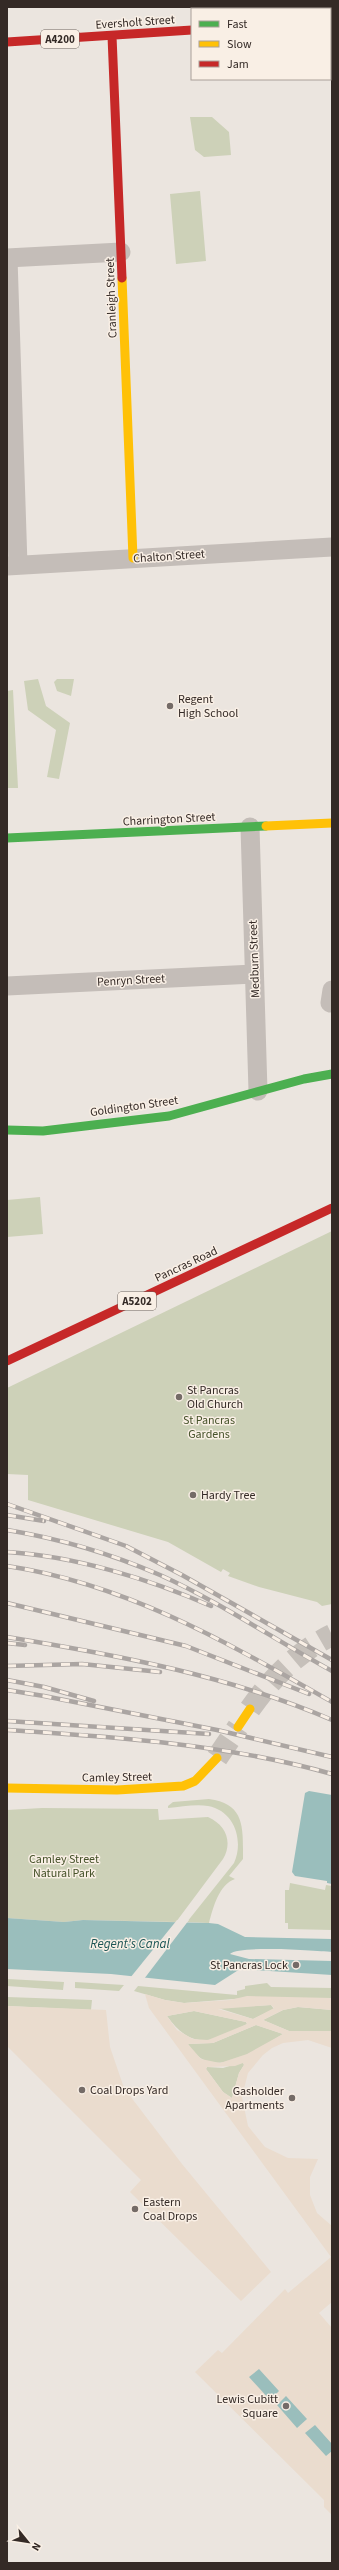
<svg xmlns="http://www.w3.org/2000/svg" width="339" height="2570" viewBox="0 0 339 2570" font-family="'Source Sans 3',sans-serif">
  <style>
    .green { fill: #cdd1b8 }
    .plaza { fill: #eadcce; fill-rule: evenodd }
    .water { fill: #9abebc }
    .pier { fill: #ebe5df }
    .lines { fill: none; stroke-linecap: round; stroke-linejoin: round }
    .secondary-tunnel { stroke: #c6c0ba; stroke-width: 22; stroke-dasharray: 22 11; stroke-linecap: butt }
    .street { stroke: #c4bdb8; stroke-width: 19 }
    .fast { stroke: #4caf50; stroke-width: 9 }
    .slow { stroke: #ffc107; stroke-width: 9 }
    .jam { stroke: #c62828; stroke-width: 9 }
    .rail-casing { stroke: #aba5a2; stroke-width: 4.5 }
    .rail { stroke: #f9efe5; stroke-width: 3; stroke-dasharray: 9; stroke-linecap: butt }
    .poi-dot { fill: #746b67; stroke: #f9efe5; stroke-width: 1.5 }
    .labels { text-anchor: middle; stroke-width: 3; stroke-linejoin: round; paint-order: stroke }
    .shield { fill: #f9efe5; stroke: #6f655f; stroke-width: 1 }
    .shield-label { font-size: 11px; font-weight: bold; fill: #342a26 }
    .street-label { font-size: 12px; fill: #342a26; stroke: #f9efe5 }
    .poi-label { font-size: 12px; fill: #342a26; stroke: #f9efe5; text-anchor: start }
    .park-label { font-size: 12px; fill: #46522a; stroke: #f9efe5 }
    .water-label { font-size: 13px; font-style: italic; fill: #1c5555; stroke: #f9efe5 }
  </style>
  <rect width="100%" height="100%" fill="#ebe5df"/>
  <!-- green -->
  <path class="green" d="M190 117H212L229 132 231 155 204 157 195 150Z
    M200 191 206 261 176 264 170 194Z
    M38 679 46 706 70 723 59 779 47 777 56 730 28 710 24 681Z
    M57 679H74L71 696 57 691 54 682Z
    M13 690 18 788H7V691Z
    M40 1197 43 1234 7 1237V1200Z
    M332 1231V1604L322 1606 317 1602 259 1587 228 1576 230 1573 223 1569 221 1572 168 1542 28 1500V1475L7 1474V1388Z
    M209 1799C245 1804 243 1827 243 1859L229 1876 235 1879C219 1884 213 1908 209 1923L187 1922 234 1863C244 1841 235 1811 208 1806 195 1804 181 1807 168 1808V1806L173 1802Z
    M42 1808 158 1809 159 1820 208 1817C226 1825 233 1842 223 1859L176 1922 83 1920 64 1922 7 1918V1810Z
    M290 1883 325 1890 326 1885 332 1886V1930L288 1929V1923H285V1890H289Z
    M7 1979 64 1982 63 1990 7 1986Z
    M75 1982 124 1985 119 1991 75 1988Z
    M267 1983 271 1987 332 1988V1998H246L184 2003 165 2000 134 1991 138 1986 237 1995V1991L245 1989V1986Z
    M7 1997 92 2000 91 2010 7 2006Z
    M271 2005 274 2009 253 2019 218 2008Z
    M298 2007 332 2010V2031H289L263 2020 283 2010Z
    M194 2011 246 2022 247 2024C213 2043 192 2051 167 2016Z
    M256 2025 283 2034C256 2050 210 2084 188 2044L213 2043Z
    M243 2062 244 2065 239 2073 232 2098 223 2092 206 2069 207 2067 223 2068Z"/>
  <!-- plaza -->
  <path class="plaza" d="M145 1994 165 2000 184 2003 230 2000 247 1996 332 1998V2010L298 2007 283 2010 263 2020 289 2031H332V2048L308 2040 283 2043 272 2048 263 2055 248 2073 242 2097 248 2126 265 2147 288 2158 318 2159 310 2177V2195L317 2213 332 2226V2302L319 2313 332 2328V2515L324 2507V2500L195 2372 218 2350 222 2353 285 2289 288 2293 331 2257 149 2008ZM271 2005 274 2008 253 2019 218 2009ZM194 2011 246 2022 247 2024 208 2040 193 2039 177 2030 167 2016ZM256 2025 283 2034 247 2054 220 2063 201 2059 188 2044 213 2043ZM243 2063 244 2065 239 2073 232 2098 223 2092 206 2069 207 2067 235 2066Z
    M7 2006 106 2010 110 2047 124 2088 182 2164 271 2272 241 2301 130 2192 141 2180 7 2046Z"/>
  <!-- water -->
  <path class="water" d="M309 1791 332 1795V1884L327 1883V1881L295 1876 292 1872 305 1793Z
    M7 1918 64 1922 83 1920 209 1923 218 1924 245 1937 332 1939V1952C315 1951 239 1945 230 1954L249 1959 332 1961V1975L240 1969 215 1985 111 1974 7 1969Z
    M259 2369 279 2391 270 2400 249 2377Z
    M286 2396 307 2419 297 2428 277 2405Z
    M315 2425 332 2444V2451L326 2456 305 2433Z"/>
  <!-- pier -->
  <path class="pier" d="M177 1920H189L144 1979 130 1978Z"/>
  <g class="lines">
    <!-- secondary-tunnel -->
    <path class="secondary-tunnel" d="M250 1709C272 1678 297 1652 332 1635
      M217 1758 238 1727"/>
    <!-- street -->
    <path class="street" d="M7 258 121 252
      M8 258 18 565
      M7 566 332 547
      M250 827 258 1091
      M7 986 254 974
      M330 1003 332 990"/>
    <!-- fast -->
    <path class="fast" d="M7 838 266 826
      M7 1130 43 1131 169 1116 304 1079 332 1074"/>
    <!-- slow -->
    <path class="slow" d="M122 278 133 558
      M266 826 332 823
      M238 1727 250 1709
      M7 1788 117 1790 183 1786 195 1781 217 1758"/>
    <!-- jam -->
    <path class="jam" d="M330 18H332
      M112 36 122 278
      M7 42 192 30
      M7 1361 332 1208"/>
    <!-- rail casing -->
    <g class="rail-casing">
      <path id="rail" d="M7 1504 126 1546 182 1575 332 1660
        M7 1515 44 1521
        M7 1530C62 1539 109 1553 160 1575 220 1602 275 1640 332 1671
        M7 1552C75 1556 149 1579 211 1606
        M7 1566C127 1584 228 1643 332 1702
        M7 1603 186 1646 309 1694
        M7 1637C117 1655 230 1676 332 1720
        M7 1643 25 1645
        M7 1666 82 1664 160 1672
        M7 1680 44 1687 94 1701
        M7 1690 44 1696 217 1730 332 1757
        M7 1721 209 1734
        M7 1730C116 1737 226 1744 332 1774"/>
    </g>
    <!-- rail -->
    <use href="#rail" class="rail"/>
  </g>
  <!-- markers -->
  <g class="poi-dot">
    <circle cx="170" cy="706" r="4"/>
    <circle cx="179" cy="1397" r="4"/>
    <circle cx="193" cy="1495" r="4"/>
    <circle cx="296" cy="1965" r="4"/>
    <circle cx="82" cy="2090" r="4"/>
    <circle cx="292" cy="2098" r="4"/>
    <circle cx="135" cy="2209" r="4"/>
    <circle cx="286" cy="2406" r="4"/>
  </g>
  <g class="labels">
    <!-- shield labels -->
    <g class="shield">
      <rect x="41" y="30" width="38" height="18" rx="3"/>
      <rect x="118" y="1292" width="38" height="18" rx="3"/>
    </g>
    <g class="shield-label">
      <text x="60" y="43">A4200</text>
      <text x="137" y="1305">A5202</text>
    </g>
    <!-- street labels -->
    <g class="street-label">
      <text transform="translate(135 22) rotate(-4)" y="4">Eversholt Street</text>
      <text transform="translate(111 298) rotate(-92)" y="4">Cranleigh Street</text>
      <text transform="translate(169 556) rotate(-4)" y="4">Chalton Street</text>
      <text transform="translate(169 819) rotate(-3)" y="4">Charrington Street</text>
      <text transform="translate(254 959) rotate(-92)" y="4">Medburn Street</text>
      <text transform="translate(131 980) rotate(-3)" y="4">Penryn Street</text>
      <text transform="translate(134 1106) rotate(-8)" y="4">Goldington Street</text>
      <text transform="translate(186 1264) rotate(-25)" y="4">Pancras Road</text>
      <text transform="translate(117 1777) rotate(-1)" y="4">Camley Street</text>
    </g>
    <!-- poi labels -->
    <g class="poi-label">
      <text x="178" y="703">Regent<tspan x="178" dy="14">High School</tspan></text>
      <text x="187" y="1394">St Pancras<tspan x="187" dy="14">Old Church</tspan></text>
      <text x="201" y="1499">Hardy Tree</text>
      <text x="288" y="1969" text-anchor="end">St Pancras Lock</text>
      <text x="90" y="2094">Coal Drops Yard</text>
      <text x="284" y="2095" text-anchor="end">Gasholder<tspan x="284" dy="14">Apartments</tspan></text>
      <text x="143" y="2206">Eastern<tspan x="143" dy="14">Coal Drops</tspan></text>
      <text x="278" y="2403" text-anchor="end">Lewis Cubitt<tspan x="278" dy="14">Square</tspan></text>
    </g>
    <!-- park labels -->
    <g class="park-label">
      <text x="209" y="1424">St Pancras<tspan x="209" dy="14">Gardens</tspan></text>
      <text x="64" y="1863">Camley Street<tspan x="64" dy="14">Natural Park</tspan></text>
    </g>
    <!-- water labels -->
    <g class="water-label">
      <text x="130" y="1948">Regent's Canal</text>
    </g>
  </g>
  <!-- border -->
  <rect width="339" height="2570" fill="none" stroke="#342a26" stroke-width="16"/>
  <!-- legend -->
  <rect x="191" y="8" width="140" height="72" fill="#f9efe5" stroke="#aaa099"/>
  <rect x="199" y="21" width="20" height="6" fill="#4caf50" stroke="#aaa099"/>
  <text x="227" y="28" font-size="12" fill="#342a26">Fast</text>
  <rect x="199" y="41" width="20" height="6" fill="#ffc107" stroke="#aaa099"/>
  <text x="227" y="48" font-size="12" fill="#342a26">Slow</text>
  <rect x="199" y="61" width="20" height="6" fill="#c62828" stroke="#aaa099"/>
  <text x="227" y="68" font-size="12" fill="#342a26">Jam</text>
  <!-- north arrow -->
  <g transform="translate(28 2542) rotate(120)" stroke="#f9efe5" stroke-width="3" paint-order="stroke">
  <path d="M0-3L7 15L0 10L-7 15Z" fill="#342a26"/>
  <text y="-6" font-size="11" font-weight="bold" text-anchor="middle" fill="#342a26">N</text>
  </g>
</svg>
